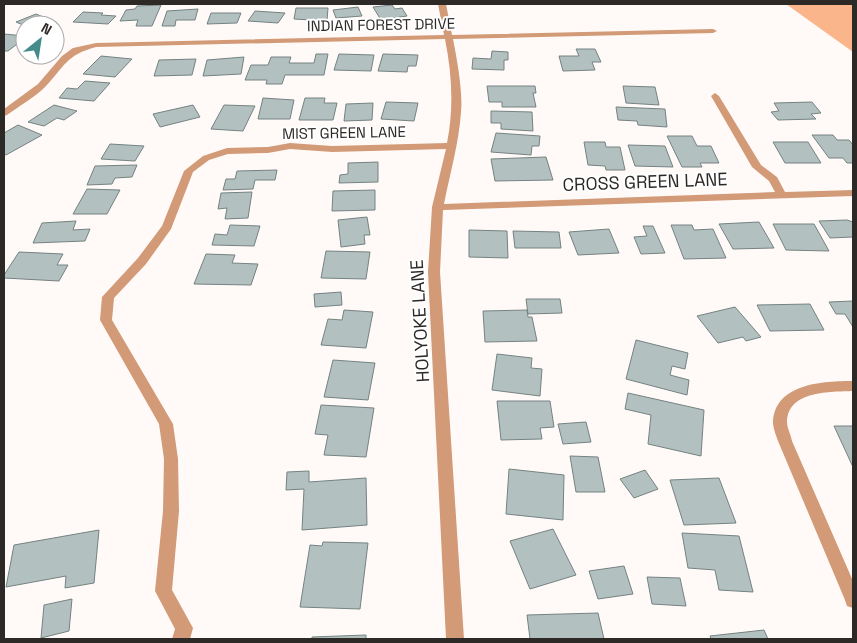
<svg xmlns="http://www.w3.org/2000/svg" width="857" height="643" viewBox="0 0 857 643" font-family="'Space Grotesk',sans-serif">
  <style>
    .forest { fill: #fbb58a }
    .building { fill: #b2c0c0; stroke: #758282 }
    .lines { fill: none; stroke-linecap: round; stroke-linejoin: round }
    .minor { fill: #d29a77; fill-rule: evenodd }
    .labels { text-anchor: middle; stroke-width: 4; stroke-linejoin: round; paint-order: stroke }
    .far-street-label { font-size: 15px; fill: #2d2927; stroke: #fff }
    .street-label { font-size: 18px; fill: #2d2927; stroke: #fff }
  </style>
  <rect width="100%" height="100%" fill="#fffaf8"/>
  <!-- forest -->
  <path class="forest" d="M786 4H853V52Z"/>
  <!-- building -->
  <path class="building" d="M161 5 152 26H136L138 20 120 21 126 10 135 9 137 6Z
    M392 5 395 9 402 8 407 16 381 20 373 7Z
    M358 7 362 16 336 18 333 10Z
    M296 8H328L327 21 294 19Z
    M198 9 195 20H176L175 26H162L167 11Z
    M255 11 285 13 278 23 248 21Z
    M83 12 103 13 101 15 116 16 108 24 73 22Z
    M211 13H241L237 23 207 24Z
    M36 14 48 19 33 25 29 22 23 25 16 22Z
    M4 34 25 36V38L8 51H4Z
    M576 49H595L601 62H592L595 70 563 71 559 56H579Z
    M492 51 508 52V60H504V70L472 69 473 58 491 59Z
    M316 54H328L324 75H285L282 84H266L267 80H245L251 65H268L271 57H291L289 63H314Z
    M339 54 374 55 371 71 334 70Z
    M383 54 418 55 416 66H408L407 72 378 71Z
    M101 56 132 59 115 77 83 74Z
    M244 57 241 74 203 76 207 60Z
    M196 59 192 75 154 76 159 60Z
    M85 81 110 83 94 101 59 98 67 88 77 89Z
    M487 86H535L536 93H533L536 107H502V102H489Z
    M623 86 655 87 659 105 626 103Z
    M263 98 294 100 290 119H258Z
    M305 98H325L324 103H337L333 120H299Z
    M386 102 418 103 414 121 381 119Z
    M812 102 821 113 811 114 816 119 778 120 771 112 779 111 774 103Z
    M373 103 372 120 344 121 346 104Z
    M54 105 77 111 64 120 57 118 44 126 28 122Z
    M193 105 200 117 160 127 153 114Z
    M224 105 255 106 243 131 211 129Z
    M616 107 665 109 667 127 638 125 637 121 618 120Z
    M491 111 532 112 533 131 501 129V123H491Z
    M18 125 42 135 6 155 4 154V133Z
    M496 133 540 136 539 146H532L531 155 491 152Z
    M812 135H833L837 140H849L853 145V163H847L843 158H829Z
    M667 136H692L697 146H711L719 163H700L702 167H682Z
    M584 142H605L606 147H620L625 170H606L605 166 588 165Z
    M773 142H808L821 163H785Z
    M110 144 144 146 135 161 101 159Z
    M628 145 665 146 673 167 635 166Z
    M546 157 553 180 495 181 491 159Z
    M378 162V182L339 183 340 175 348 174V163Z
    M137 165 132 177 115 178 112 184 87 185 95 166Z
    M277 170 275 180H255L253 189 223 190 226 179H235L237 171Z
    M87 189 120 190 107 214H73Z
    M375 190V210L332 211 333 191Z
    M252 192 248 218 225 219 227 208 218 209 221 193Z
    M367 217 370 235H364L365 244 341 247 338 220Z
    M847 220 853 222V237L830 238 819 221Z
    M76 221 73 230 90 229 85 241 33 243 42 223Z
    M759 222 774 248 733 249 719 224Z
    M773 224H814L829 251 786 250Z
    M230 225 260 226 254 246 212 245 215 234 227 235Z
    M671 225H692L694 230 713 229 726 258 684 259Z
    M643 226H653L665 253 641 254 634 237 647 236Z
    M609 229 619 253 578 255 569 232Z
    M469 230 507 231 508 258 469 257Z
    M513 231 559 232 561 248H515Z
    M326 251 370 252 366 279 321 278Z
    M19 252 63 254 57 265H68L59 281 4 278V275Z
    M206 254 235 255 232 263 258 264 251 285 194 284Z
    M341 292 342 305 315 307 314 294Z
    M526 299H560L562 313 528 314Z
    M853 301V327L845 314H836L829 302Z
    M810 304 824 330 770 331 757 305Z
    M735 307 761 337 746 341 743 337 718 343 697 316Z
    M344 310 373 312 366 348 321 345 328 319 342 320Z
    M527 310 528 317H532L537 341 485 342 483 311Z
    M636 340 688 353 685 369 672 366 670 375 689 380 687 395 626 379Z
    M497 354 532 358 531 368 542 369 540 396 492 390Z
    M333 360 375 363 368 400 324 397Z
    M628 393 704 410 701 456 648 444 651 415 625 409Z
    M497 401H550L554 427 540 428 542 439 501 440Z
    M321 405 374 408 366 457 324 455 328 435 315 434Z
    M586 422 591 442 563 444 558 424Z
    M834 426H853V467Z
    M570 456 598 457 605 492H576Z
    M509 469 564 475 563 520 506 514Z
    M645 470 658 489 634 498 620 479Z
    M309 471V482L366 478 367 525 302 530 304 489 286 490 287 472Z
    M719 478 736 523 684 525 670 480Z
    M553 529 576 575 530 589 510 541Z
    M99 530 94 583 65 588 66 576 6 587 14 545Z
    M682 533 739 536 753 592 719 590 715 570 688 568Z
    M323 542 368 543 360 609 300 607 310 545 322 546Z
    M624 566 633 594 598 599 589 571Z
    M647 577 680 578 686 606 652 604Z
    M72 599 69 631 41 638 44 605Z
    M598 613 604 639H530L527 615Z
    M764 630 768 639H711L710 636Z
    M366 635V639H312V637Z"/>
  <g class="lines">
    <!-- minor -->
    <path class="minor" d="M438 4H446L452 35 713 29 717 31 713 33 453 39C457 59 463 92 461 112 459 143 450 173 444 204L775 192 769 181 752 167 711 96 715 93 719 96 761 165 777 177 785 192 853 190V196L443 210 440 272 464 639H446L428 272 432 207 446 149 332 152 290 149 268 153 228 154 209 160 193 172 171 229 146 264 114 298 112 320 173 424 178 459 179 511 172 590 193 628 190 639H172L175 629 155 591 163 511 164 459 159 424 100 320 102 297 138 258 162 226 184 171 203 156 227 148 268 147 290 143 332 146 447 143C454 108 452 74 445 39L96 47C66 55 65 66 45 87 34 98 19 106 7 115L4 116V109L38 84 62 56 73 48 96 43 444 35Z
      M853 381V391C831 392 788 390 787 422 787 428 791 435 792 441L853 581V608L847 606 845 600 778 441C776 435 773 428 773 422 775 383 824 381 853 381Z"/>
  </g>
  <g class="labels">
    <!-- far-street labels -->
    <g class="far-street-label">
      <text transform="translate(381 25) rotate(-1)" y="5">INDIAN FOREST DRIVE</text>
      <text transform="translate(344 133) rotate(-1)" y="5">MIST GREEN LANE</text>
    </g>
    <!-- street labels -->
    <g class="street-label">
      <text transform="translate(645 182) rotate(-2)" y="6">CROSS GREEN LANE</text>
      <text transform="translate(420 321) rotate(-93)" y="6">HOLYOKE LANE</text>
    </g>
  </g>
  <!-- border -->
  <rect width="857" height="643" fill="none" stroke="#2d2927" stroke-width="10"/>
  <!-- north arrow -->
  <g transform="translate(40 40) rotate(30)"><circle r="24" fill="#ffffff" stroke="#aba9a9"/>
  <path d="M0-4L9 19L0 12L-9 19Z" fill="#448c8b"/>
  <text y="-8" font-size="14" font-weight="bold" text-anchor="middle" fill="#2d2927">N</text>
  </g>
</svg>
